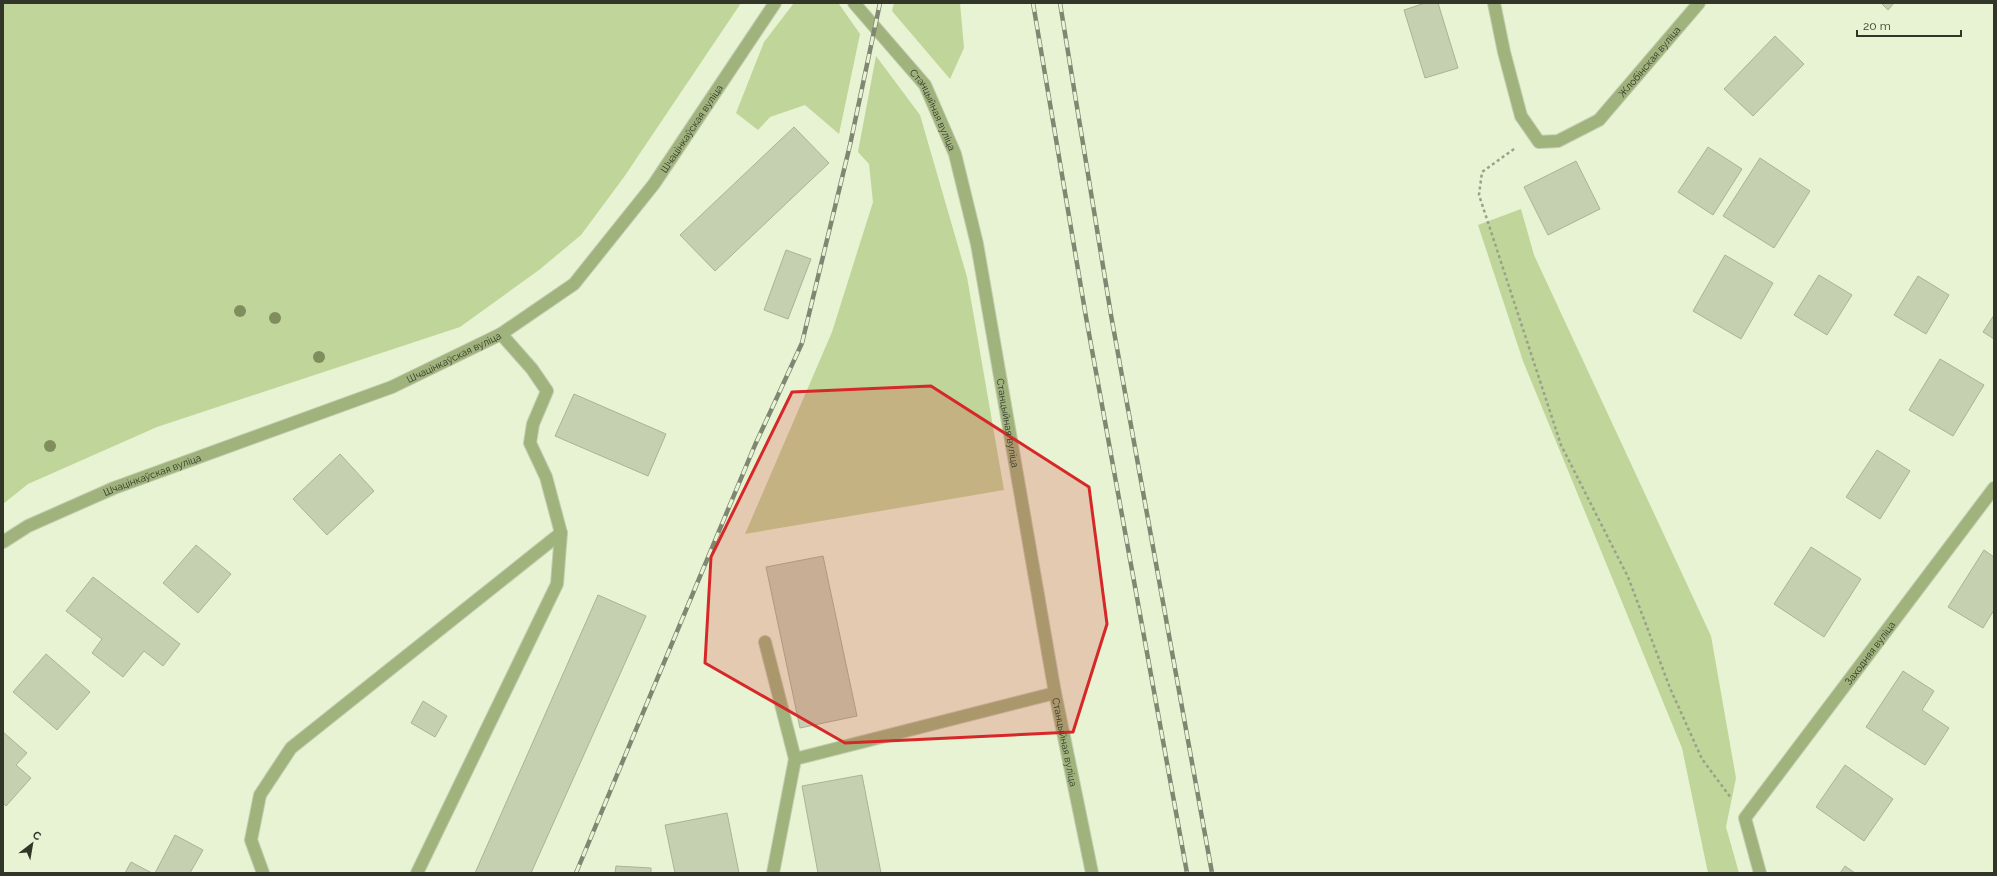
<svg xmlns="http://www.w3.org/2000/svg" width="1997" height="876" viewBox="0 0 1997 876" font-family="Raleway,sans-serif">
  <style>
    .green { fill: #c0d599 }
    .building { fill: #c5d0b0; stroke: #a8b495 }
    .lines { fill: none; stroke-linecap: round; stroke-linejoin: round }
    .minor-casing { stroke: #c3cdb0; stroke-width: 14 }
    .path { stroke: #98a189; stroke-width: 2.5; stroke-dasharray: 3 3; stroke-linecap: butt }
    .minor { stroke: #a0b37d; stroke-width: 12 }
    .rail-casing { stroke: #7f8772; stroke-width: 4.5 }
    .rail { stroke: #e7f3d2; stroke-width: 3; stroke-dasharray: 9; stroke-linecap: butt }
    .tree { fill: #808e5e }
    .marked { fill: #d62828; fill-opacity: 0.2; stroke: #d62828; stroke-width: 3; stroke-linejoin: round }
    .labels { text-anchor: middle; stroke-width: 3; stroke-linejoin: round; paint-order: stroke }
    .street-label { font-size: 10px; fill: #313629; stroke: #e7f3d2 }
  </style>
  <rect width="100%" height="100%" fill="#e7f3d2"/>
  <!-- green -->
  <path class="green" d="M3 3H741L624 177 581 235 539 270 460 327 157 427 28 484 3 504Z
    M794 3 839 4 860 34 839 134 805 105 770 117 758 130 736 113 764 42Z
    M894 3H960L964 48 950 79 892 11Z
    M876 56 920 115 967 277 1004 490 745 534 832 332 873 202 869 164 858 152Z
    M1521 209 1534 255 1711 636 1736 778 1726 827 1739 873H1708L1682 748 1523 361 1478 225Z"/>
  <!-- building -->
  <path class="building" d="M1425 3H1438L1458 68 1425 78 1404 10Z
    M1881 3H1894L1888 10Z
    M1775 36 1804 64 1753 116 1724 89Z
    M794 127 829 163 715 271 680 235Z
    M1708 147 1742 169 1713 215 1678 192Z
    M1760 158 1810 191 1774 248 1723 216Z
    M1576 161 1600 209 1548 235 1524 187Z
    M786 250 811 259 788 319 764 310Z
    M1725 255 1773 283 1741 339 1693 311Z
    M1819 275 1852 295 1827 335 1794 315Z
    M1918 276 1949 295 1926 334 1894 315Z
    M1994 315V339L1983 332Z
    M1940 359 1984 385 1953 436 1909 410Z
    M574 394 666 434 648 476 555 436Z
    M1877 450 1910 471 1880 519 1846 497Z
    M340 454 374 491 327 535 293 499Z
    M196 545 231 574 198 613 163 583Z
    M1811 547 1861 579 1824 637 1774 604Z
    M1984 550 1994 557V610L1983 628 1948 607Z
    M823 556 857 716 800 728 766 567Z
    M93 577 180 644 163 666 144 651 123 677 92 653 102 639 66 611Z
    M598 595 646 616 531 873H475Z
    M46 654 90 692 57 730 13 692Z
    M1903 671 1934 691 1922 710 1949 728 1925 765 1866 727Z
    M423 701 447 716 435 737 411 723Z
    M3 732 27 753 16 765 31 778 6 806 3 803Z
    M1845 765 1893 799 1864 841 1816 807Z
    M862 775 881 873H818L802 786Z
    M727 813 739 873H675L665 825Z
    M175 835 203 850 190 873H155Z
    M131 862 152 873H125Z
    M616 866 651 868V873H615Z
    M1845 866 1855 873H1840Z"/>
  <g class="lines">
    <!-- minor casing -->
    <g class="minor-casing">
      <g id="minor">
        <path id="s1" d="M854 3 925 85 955 154 977 244 1055 693 1092 873"/>
        <path id="s2" d="M1494 3 1504 52 1521 116 1539 142 1558 141 1599 120 1699 3"/>
        <path id="s3" d="M3 542 28 526 114 488 392 387 501 334 574 284 654 184 775 3"/>
        <path d="M765 642 795 759"/>
        <path d="M263 873 251 840 260 795 291 748 561 533"/>
        <path d="M417 873 557 584 561 533 546 477 530 443 533 424 547 391 532 369 501 334"/>
        <path d="M773 873 795 759 1055 693"/>
        <path id="s4" d="M1760 873 1745 818 1994 488"/>
      </g>
    </g>
    <!-- path -->
    <path class="path" d="M1514 149 1482 172 1479 195 1561 445 1628 577 1670 688 1702 759 1731 798"/>
    <!-- minor -->
    <use href="#minor" class="minor"/>
    <!-- rail casing -->
    <g class="rail-casing">
      <path id="rail" d="M1033 3 1086 317 1187 873
        M1060 3 1111 315 1212 873
        M576 873 755 445 802 343 850 145 880 3"/>
    </g>
    <!-- rail -->
    <use href="#rail" class="rail"/>
  </g>
  <!-- trees -->
  <g class="tree">
    <circle cx="240" cy="311" r="6"/>
    <circle cx="275" cy="318" r="6"/>
    <circle cx="319" cy="357" r="6"/>
    <circle cx="50" cy="446" r="6"/>
  </g>
  <!-- marked area -->
  <path class="marked" d="M931 386 1089 487 1107 624 1073 732 845 743 705 663 711 557 792 392Z"/>
  <g class="labels">
    <!-- street labels -->
    <g class="street-label">
      <text dy="4" stroke="none"><textPath href="#s2" startOffset="290">Жлобінская вуліца</textPath></text>
      <text dy="4" stroke="none"><textPath href="#s1" startOffset="134">Станцыйная вуліца</textPath></text>
      <text dy="4" stroke="none"><textPath href="#s3" startOffset="824">Шчацінкаўская вуліца</textPath></text>
      <text dy="4" stroke="none"><textPath href="#s3" startOffset="488">Шчацінкаўская вуліца</textPath></text>
      <text dy="4" stroke="none"><textPath href="#s1" startOffset="458">Станцыйная вуліца</textPath></text>
      <text dy="4" stroke="none"><textPath href="#s3" startOffset="164">Шчацінкаўская вуліца</textPath></text>
      <text dy="4" stroke="none"><textPath href="#s4" startOffset="264">Заходняя вуліца</textPath></text>
      <text dy="4" stroke="none"><textPath href="#s1" startOffset="782">Станцыйная вуліца</textPath></text>
    </g>
  </g>
  <!-- border -->
  <rect width="1997" height="876" fill="none" stroke="#313629" stroke-width="8"/>
  <!-- north arrow -->
  <g transform="translate(32 844) rotate(31)" stroke="#e7f3d2" stroke-width="3" paint-order="stroke">
  <path d="M0-3L7 15L0 10L-7 15Z" fill="#313629"/>
  <text y="-6" font-size="11" font-weight="bold" text-anchor="middle" fill="#313629">С</text>
  </g>
  <!-- scale -->
  <path d="M1857 30v6h104v-6" fill="none" stroke="#313629" stroke-width="2"/>
  <text x="1863" y="30" font-size="12" fill="#313629" stroke="#e7f3d2" stroke-width="3" paint-order="stroke">20 m</text>
</svg>
